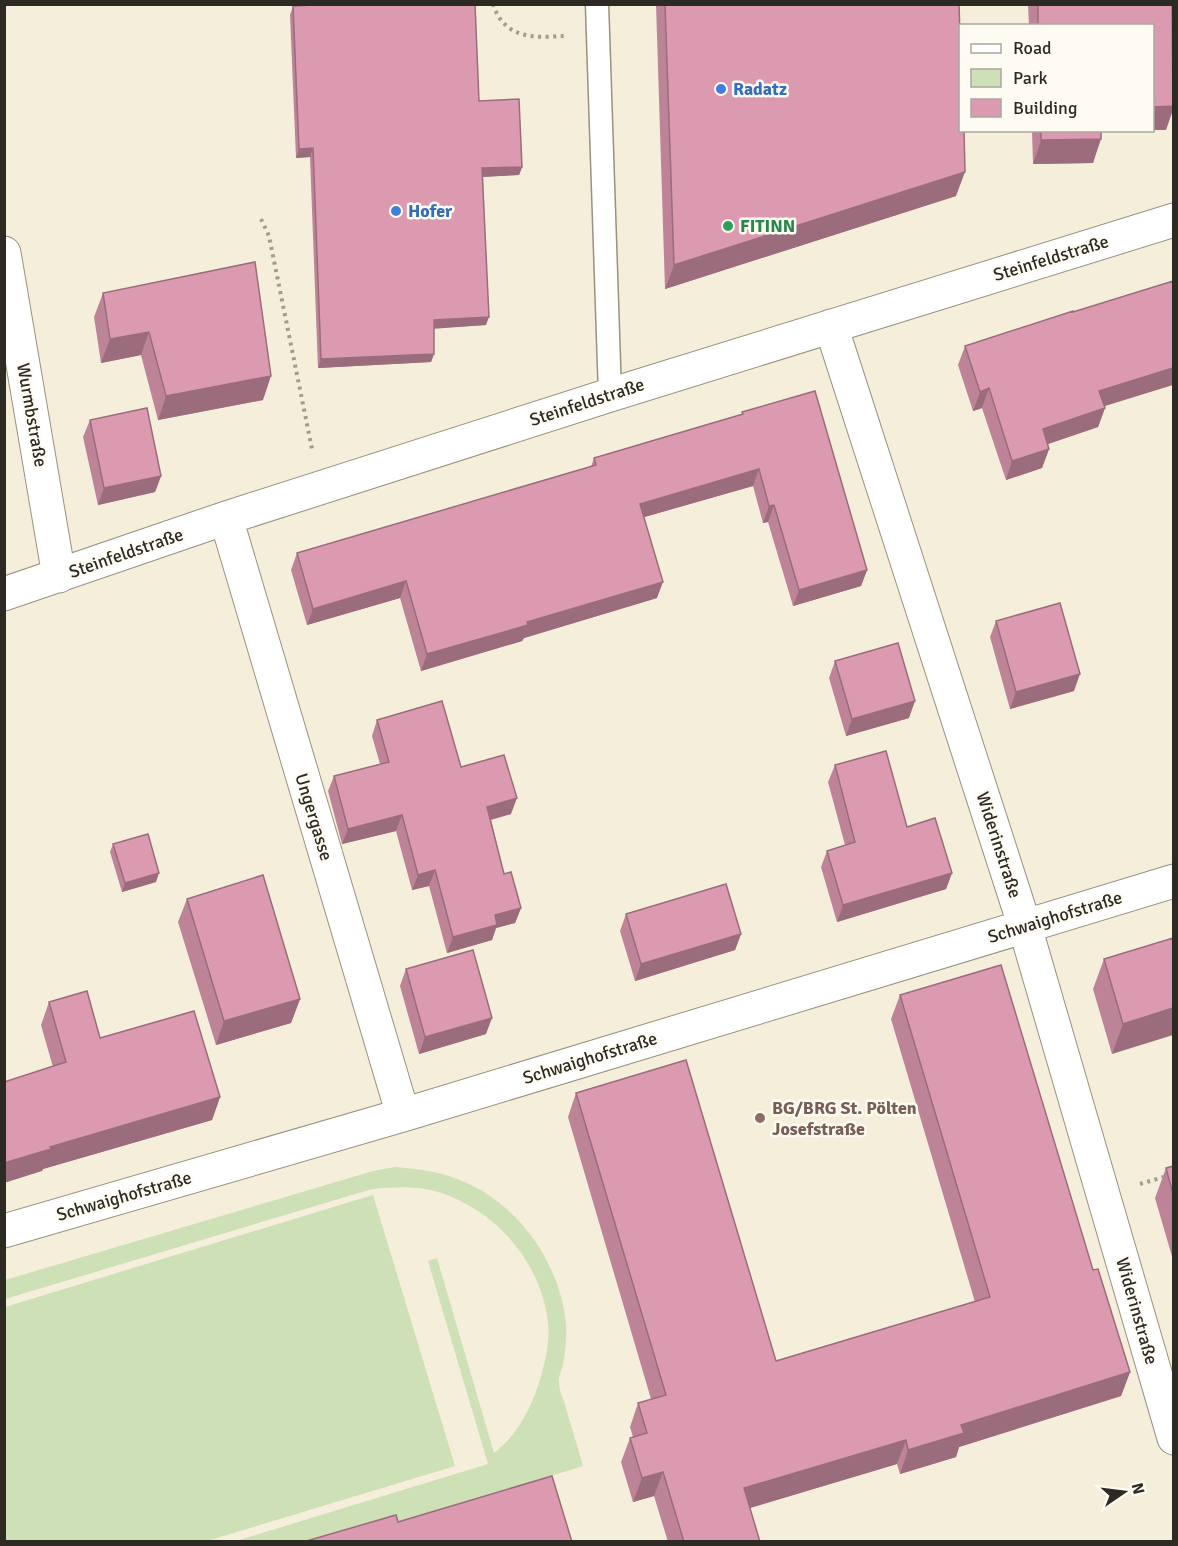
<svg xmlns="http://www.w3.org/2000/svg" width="1178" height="1546" viewBox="0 0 1178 1546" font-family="Signika,sans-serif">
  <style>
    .green { fill: #cee0b5 }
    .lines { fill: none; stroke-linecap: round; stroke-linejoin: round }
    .lane-casing { stroke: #989280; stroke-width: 25 }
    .street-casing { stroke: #989280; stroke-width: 35 }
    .path { stroke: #a29c8e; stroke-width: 4; stroke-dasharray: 3 4.5; stroke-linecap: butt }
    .lane { stroke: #fff; stroke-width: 22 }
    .street { stroke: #fff; stroke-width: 33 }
    .wall { fill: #bd8498 }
    .shaded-wall { fill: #9a6c7c }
    .building { fill: #dc9ab1; stroke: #9a6c7c; stroke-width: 1.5 }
    .shop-dot { fill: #3f7fe0; stroke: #fefbf3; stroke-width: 2 }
    .leisure-dot { fill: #2e9e5b; stroke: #fefbf3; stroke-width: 2 }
    .education-dot { fill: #8d6e63; stroke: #fefbf3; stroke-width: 2 }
    .labels { text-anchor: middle; stroke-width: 5; stroke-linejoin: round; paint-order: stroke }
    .shop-label { font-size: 18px; font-weight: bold; fill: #366cbe; stroke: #fefbf3; text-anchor: start }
    .leisure-label { font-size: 18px; font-weight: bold; fill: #27864d; stroke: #fefbf3; text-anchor: start }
    .street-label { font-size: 18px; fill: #2d2a23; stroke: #fefbf3 }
    .education-label { font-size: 18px; font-weight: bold; fill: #785e54; stroke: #fefbf3; text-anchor: start }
  </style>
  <rect width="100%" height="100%" fill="#f5eeda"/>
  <!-- green -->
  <path class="green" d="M395 1167C416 1169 437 1171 457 1179 517 1201 560 1262 566 1324 567 1337 565 1353 563 1365 561 1371 558 1377 559 1383 559 1390 563 1398 565 1405 571 1425 577 1446 583 1466L339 1541H236L488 1464 428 1261 437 1258 494 1453C518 1435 533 1405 541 1376 546 1359 550 1340 548 1322 541 1261 494 1208 435 1191 415 1186 393 1187 372 1189L5 1299V1280L373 1171Z
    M373 1195 455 1466 207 1541H5V1307Z"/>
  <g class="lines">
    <!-- lane casing -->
    <g class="lane-casing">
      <path id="lane" d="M597 4 610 395"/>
    </g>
    <!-- street casing -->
    <g class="street-casing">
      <path id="street" d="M4 253 59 576
        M831 326 1025 927 1174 1438
        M226 518 403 1115
        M4 594 226 518 610 395 1174 220
        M4 1231 403 1115 1174 881"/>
    </g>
    <!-- path -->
    <path class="path" d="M493 4C495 10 498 17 502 21 517 40 543 37 564 36
      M261 219 269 236 312 449
      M1140 1184 1174 1174"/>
    <!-- lane -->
    <use href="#lane" class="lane"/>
    <!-- street -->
    <use href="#street" class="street"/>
  </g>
  <!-- wall -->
  <path class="wall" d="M656 4H959L956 196 665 289Z
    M1028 4H1172L1166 130 1152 26H1029Z
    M293 6 479 101 522 167 519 175 483 177 486 325 434 328V354L431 362 318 368 310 157 296 158 290 15Z
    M1032 130H1140L1101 132 1093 163 1033 164Z
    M103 293 263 400 158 420 141 355 101 363 94 317Z
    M965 346 1104 406 1105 408 1098 427 1048 444 1049 449 1042 468 1006 480 982 408 973 411 958 365Z
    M742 412 867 570 861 586 793 606 768 522 763 523 753 486 644 517 657 598 524 638 522 641 421 671 400 598 307 625 291 570 297 553 591 467 594 458 741 415Z
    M90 420 161 476 155 492 98 505 83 437Z
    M996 621 1074 691 1010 709 990 637Z
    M835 661 909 718 846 736 829 678Z
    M377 720 461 767 511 814 491 820 504 874 521 908 515 923 496 928 492 940 447 953 429 886 412 890 396 831 342 844 328 791 334 776 380 764 372 736Z
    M835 765 907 827 952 873 946 889 837 922 821 867 827 851 845 845 828 782Z
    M113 844 156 882 122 892 110 852Z
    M187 899 300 999 291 1023 216 1045 178 922Z
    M626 914 741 934 735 950 635 981 620 931Z
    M1173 938 1112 1054 1093 989 1104 959Z
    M406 969 486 1034 419 1054 400 986Z
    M900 995 1093 1270 1130 1372 1121 1396 959 1447 956 1457 900 1474 897 1464 750 1508 760 1542H668L654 1496 633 1502 621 1462 630 1438 633 1437 630 1427 638 1403 651 1399 568 1117 576 1093 776 1361 975 1302 891 1019Z
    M49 1002 100 1038 220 1097 212 1120 43 1169 42 1171 53 1067 41 1025Z
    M1173 1166V1260L1155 1198 1166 1168Z"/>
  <!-- shaded-wall -->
  <path class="shaded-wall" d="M1173 106V110L1166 130H1152V107Z
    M1093 130H1140L1092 132Z
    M1101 139 1093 163 1033 164 1041 140Z
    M313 148 310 157 296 158 299 149Z
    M522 167 519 175 479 177 482 168Z
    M965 172 956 196 665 289 674 265Z
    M489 317 486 325 431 329 434 320Z
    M149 332 141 355 101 363 110 339Z
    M434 354 431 362 318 368 321 359Z
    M1173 368V385L1092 410 1099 391Z
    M271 376 263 400 158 420 166 396Z
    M989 388 982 408 973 411 980 392Z
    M1105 408 1098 427 1036 448 1043 429Z
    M1049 449 1042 468 1006 480 1012 461Z
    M759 469 753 486 634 520 640 504Z
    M161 476 155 492 98 505 104 488Z
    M774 505 768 522 763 523 769 506Z
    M867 570 861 586 793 606 799 590Z
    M406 581 400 598 307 625 313 609Z
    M663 582 657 598 524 638 522 641 421 671 427 654 527 622Z
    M1080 674 1074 691 1010 709 1016 692Z
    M915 701 909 718 846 736 852 719Z
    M517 798 511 814 482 822 487 807Z
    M402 815 396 831 342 844 348 829Z
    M435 870 429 886 412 890 418 875Z
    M159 873 156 882 122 892 125 883Z
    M952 873 946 889 837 922 843 905Z
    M521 908 515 923 496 928 492 940 447 953 453 937 495 915Z
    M741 934 735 950 635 981 641 964Z
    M300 999 291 1023 216 1045 224 1021Z
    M1173 1008V1035L1112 1054 1123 1024Z
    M492 1018 486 1034 419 1054 425 1037Z
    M220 1097 212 1120 43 1169 42 1171 4 1183V1163L50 1147Z
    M1130 1372 1121 1396 959 1447 956 1457 900 1474 908 1450 961 1425Z
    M906 1440 897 1464 736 1512 744 1488Z
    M663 1472 654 1496 633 1502 642 1478Z"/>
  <!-- building -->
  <path class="building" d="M333 4H475L479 101 519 99 522 167 482 168 489 317 434 320V354L321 359 313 148 299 149 293 6Z
    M665 4H959L960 36V130H964L965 172 674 265Z
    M1038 4H1172L1173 106 1152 107V26H1038Z
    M1041 130H1101V139L1041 140Z
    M255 262 271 376 166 396 149 332 110 339 103 293Z
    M1173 281V368L1099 391 1105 408 1043 429 1049 449 1012 461 989 388 980 392 965 346 1073 311V312Z
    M815 391 867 570 799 590 774 505 769 506 759 469 640 504 663 582 527 622 528 625 427 654 406 581 313 609 297 553 596 465 594 458 743 414 742 412Z
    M147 408 161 476 104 488 90 420Z
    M1060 603 1080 674 1016 692 996 621Z
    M898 643 915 701 852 719 835 661Z
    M442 701 461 767 504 755 517 798 487 807 504 874 511 872 521 908 495 915 497 925 453 937 435 870 418 875 402 815 348 829 334 776 389 762 377 720Z
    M886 751 907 827 935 818 952 873 843 905 827 851 855 842 835 765Z
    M148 834 159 873 125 883 113 844Z
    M263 875 300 999 224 1021 187 899Z
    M726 884 741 934 641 964 626 914Z
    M1173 938V1008L1123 1024 1104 959Z
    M473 950 492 1018 425 1037 406 969Z
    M1001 965 1093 1270 1098 1269 1130 1372 961 1425 964 1433 908 1450 906 1440 744 1488 760 1542H684L663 1472 642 1478 630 1438 647 1433 638 1403 666 1395 576 1093 686 1060 776 1361 990 1297 900 995Z
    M87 991 100 1038 194 1011 220 1097 50 1147 51 1149 4 1163V1082L66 1062 49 1002Z
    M1173 1166V1194L1166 1168Z
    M552 1476 572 1542H303L396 1515 398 1522Z"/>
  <!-- markers -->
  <g class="shop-dot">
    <circle cx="721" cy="89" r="6"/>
    <circle cx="396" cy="211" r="6"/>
  </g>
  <circle class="leisure-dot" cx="728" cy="226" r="6"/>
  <circle class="education-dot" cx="760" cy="1118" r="6"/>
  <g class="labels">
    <!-- shop labels -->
    <g class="shop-label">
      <text x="733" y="95">Radatz</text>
      <text x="408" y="217">Hofer</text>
    </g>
    <!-- leisure labels -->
    <g class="leisure-label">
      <text x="740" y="232">FITINN</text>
    </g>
    <!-- street labels -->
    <g class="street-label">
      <text transform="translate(1051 258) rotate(-17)" y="6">Steinfeldstraße</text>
      <text transform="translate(587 402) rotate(-18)" y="6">Steinfeldstraße</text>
      <text transform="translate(32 415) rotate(80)" y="6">Wurmbstraße</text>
      <text transform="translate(126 553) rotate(-19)" y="6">Steinfeldstraße</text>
      <text transform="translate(314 817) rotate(73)" y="6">Ungergasse</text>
      <text transform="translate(999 845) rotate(72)" y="6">Widerinstraße</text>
      <text transform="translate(1055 917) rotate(-17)" y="6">Schwaighofstraße</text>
      <text transform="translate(590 1058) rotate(-17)" y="6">Schwaighofstraße</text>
      <text transform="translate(124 1196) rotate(-16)" y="6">Schwaighofstraße</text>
      <text transform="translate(1137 1311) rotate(74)" y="6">Widerinstraße</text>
    </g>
    <!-- education labels -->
    <g class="education-label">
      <text x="772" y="1114">BG/BRG St. Pölten<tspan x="772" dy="21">Josefstraße</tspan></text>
    </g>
  </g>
  <!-- border -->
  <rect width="1178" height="1546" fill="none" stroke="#2d2a23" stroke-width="12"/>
  <!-- legend -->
  <rect x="959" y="24" width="195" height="108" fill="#fefbf3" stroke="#aaa7a0" stroke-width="1.5"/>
  <rect x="971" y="44" width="30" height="9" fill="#ffffff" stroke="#aaa7a0" stroke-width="1.5"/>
  <text x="1013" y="54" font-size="18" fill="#2d2a23">Road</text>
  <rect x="971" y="69" width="30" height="18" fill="#cee0b5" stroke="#aaa7a0" stroke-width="1.5"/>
  <text x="1013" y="84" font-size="18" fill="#2d2a23">Park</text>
  <rect x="971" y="99" width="30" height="18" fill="#dc9ab1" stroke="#aaa7a0" stroke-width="1.5"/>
  <text x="1013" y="114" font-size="18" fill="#2d2a23">Building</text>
  <!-- north arrow -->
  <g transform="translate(1124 1492) rotate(76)" stroke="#fefbf3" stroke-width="4.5" paint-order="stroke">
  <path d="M0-4.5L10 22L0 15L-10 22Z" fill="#2d2a23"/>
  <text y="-9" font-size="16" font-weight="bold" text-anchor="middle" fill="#2d2a23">N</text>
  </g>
</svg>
